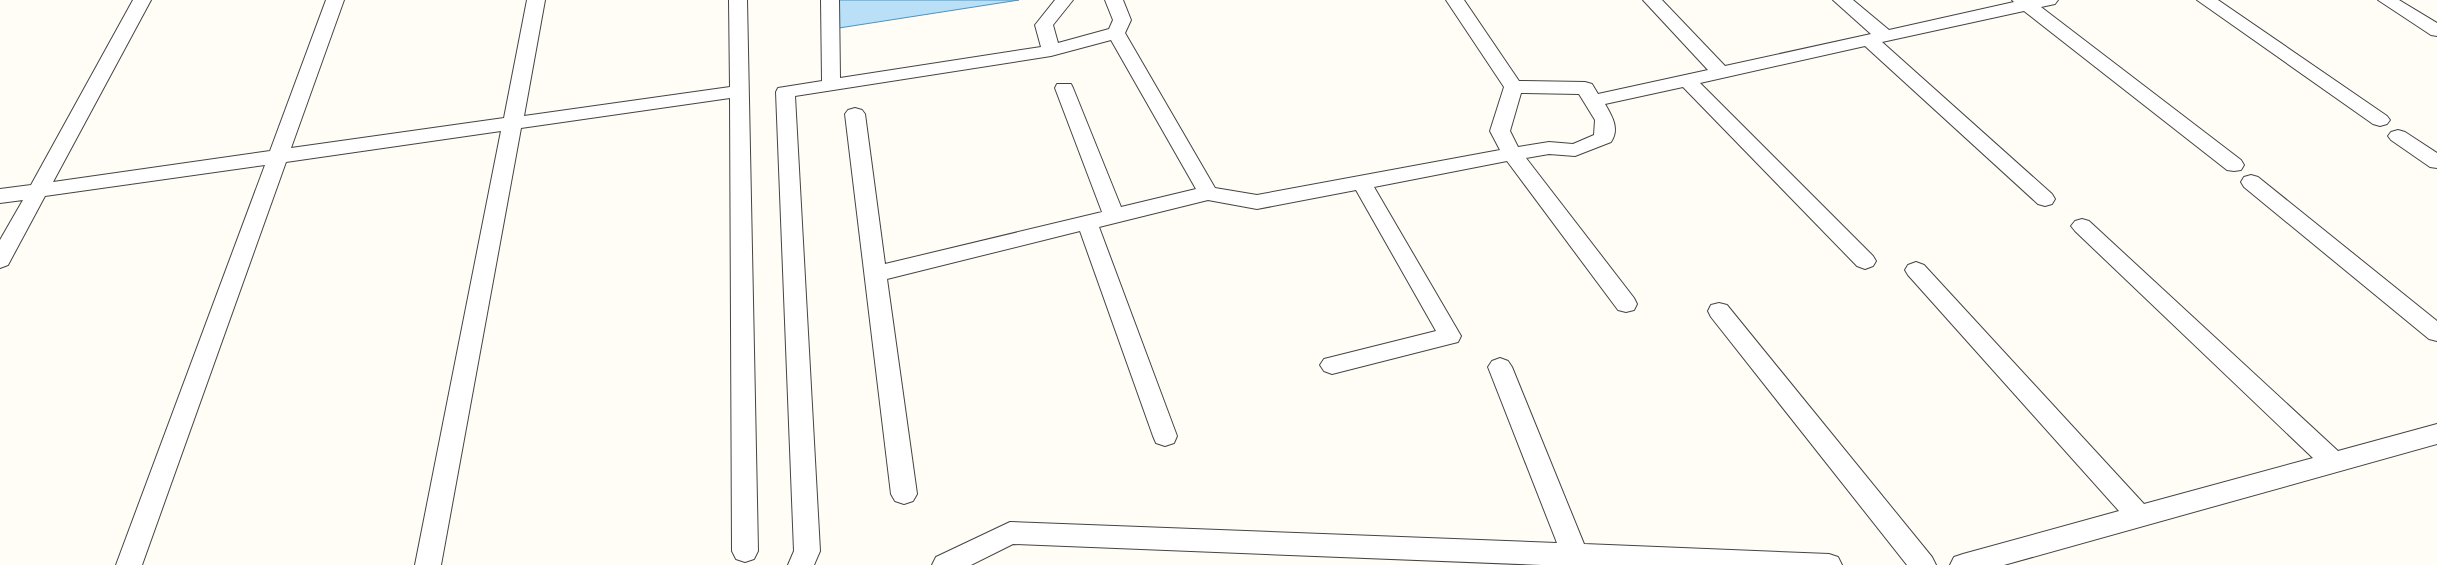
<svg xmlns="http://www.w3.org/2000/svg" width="2437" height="565" viewBox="0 0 2437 565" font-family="Bitter,serif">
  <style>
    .water { fill: #b9e0f7; stroke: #3f96cf }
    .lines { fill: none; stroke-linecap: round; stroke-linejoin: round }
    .minor-casing { stroke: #444; stroke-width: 2 }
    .minor { fill: #fff; fill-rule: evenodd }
  </style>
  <rect width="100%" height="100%" fill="#fffdf5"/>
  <!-- water -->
  <path class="water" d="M839 0H1019L839 28Z"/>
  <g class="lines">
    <!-- minor casing -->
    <g class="minor-casing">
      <path id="minor" d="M133 0H151L53 182 270 151 326 0H344L291 148 504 118 527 0H545L524 116 730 87 729 0H747L758 551 754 559 745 562 736 559 732 551 730 98 521 128 441 565H415L501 131 286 162 142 565H116L265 165 45 196 8 265 0 268V240L23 200 0 203V189L31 185Z
        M821 0H839L840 78 1041 47 1035 25 1055 0H1073L1053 25 1058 43 1109 29 1113 20 1105 0H1123L1131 20 1125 33 1215 188 1257 195 1500 150 1490 131 1504 87 1446 0H1464L1519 81 1585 82 1592 84 1598 94 1708 70 1643 0H1662L1725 66 1871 34 1833 0H1853L1889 30 2014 2 2012 0H2058L2055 4 2041 7 2241 160 2244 165 2241 170 2234 171 2227 170 2024 11 1882 42 2052 194 2055 199 2052 204 2045 206 2038 204 1865 46 1700 83 1873 256 1876 261 1873 266 1865 269 1857 266 1683 87 1605 104C1612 116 1620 129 1611 142L1575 156 1549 154 1526 158 1634 298 1637 304 1634 310 1626 312 1618 310 1507 161 1374 187 1461 336 1458 342 1450 344 1332 374 1324 371 1320 365 1324 359 1436 331 1356 190 1257 209 1208 200 1099 227 1177 436 1174 443 1165 446 1156 443 1153 436 1080 231 887 279 917 494 913 501 904 504 895 501 891 494 845 114 848 110 855 108 862 110 865 114 885 264 1102 212 1055 88 1057 84H1071L1073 88 1121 207 1196 189 1111 40 1051 56 795 96 820 551 814 565H788L794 551 776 92 778 88 822 81ZM1521 93 1579 94 1595 120 1594 135 1573 144 1549 142 1518 147 1510 131Z
        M2197 0H2218L2387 116 2390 120 2387 124 2380 126 2373 124Z
        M2378 0H2399L2437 23V36L2431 35Z
        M2398 130 2405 132 2437 153V168L2430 167 2391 140 2388 136 2391 132Z
        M2251 175 2258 177 2437 321V341L2429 339 2244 187 2241 182 2244 177Z
        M2082 219 2089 221 2338 451 2437 424V444L2004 565H1950L1954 557 1963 554 2119 511 1908 275 1905 270 1908 265 1916 262 1924 265 2144 504 2313 458 2075 231 2071 226 2075 221Z
        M1719 303 1727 305 1932 557 1936 565H1907L1711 317 1708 311 1711 305Z
        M1500 358 1508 361 1512 367 1584 544 1829 554 1838 557 1842 565H1542L1013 544 971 565H932L936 557 1010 522 1557 543 1488 367 1492 361Z"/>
    </g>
    <!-- minor -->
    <use href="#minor" class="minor"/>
  </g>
</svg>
